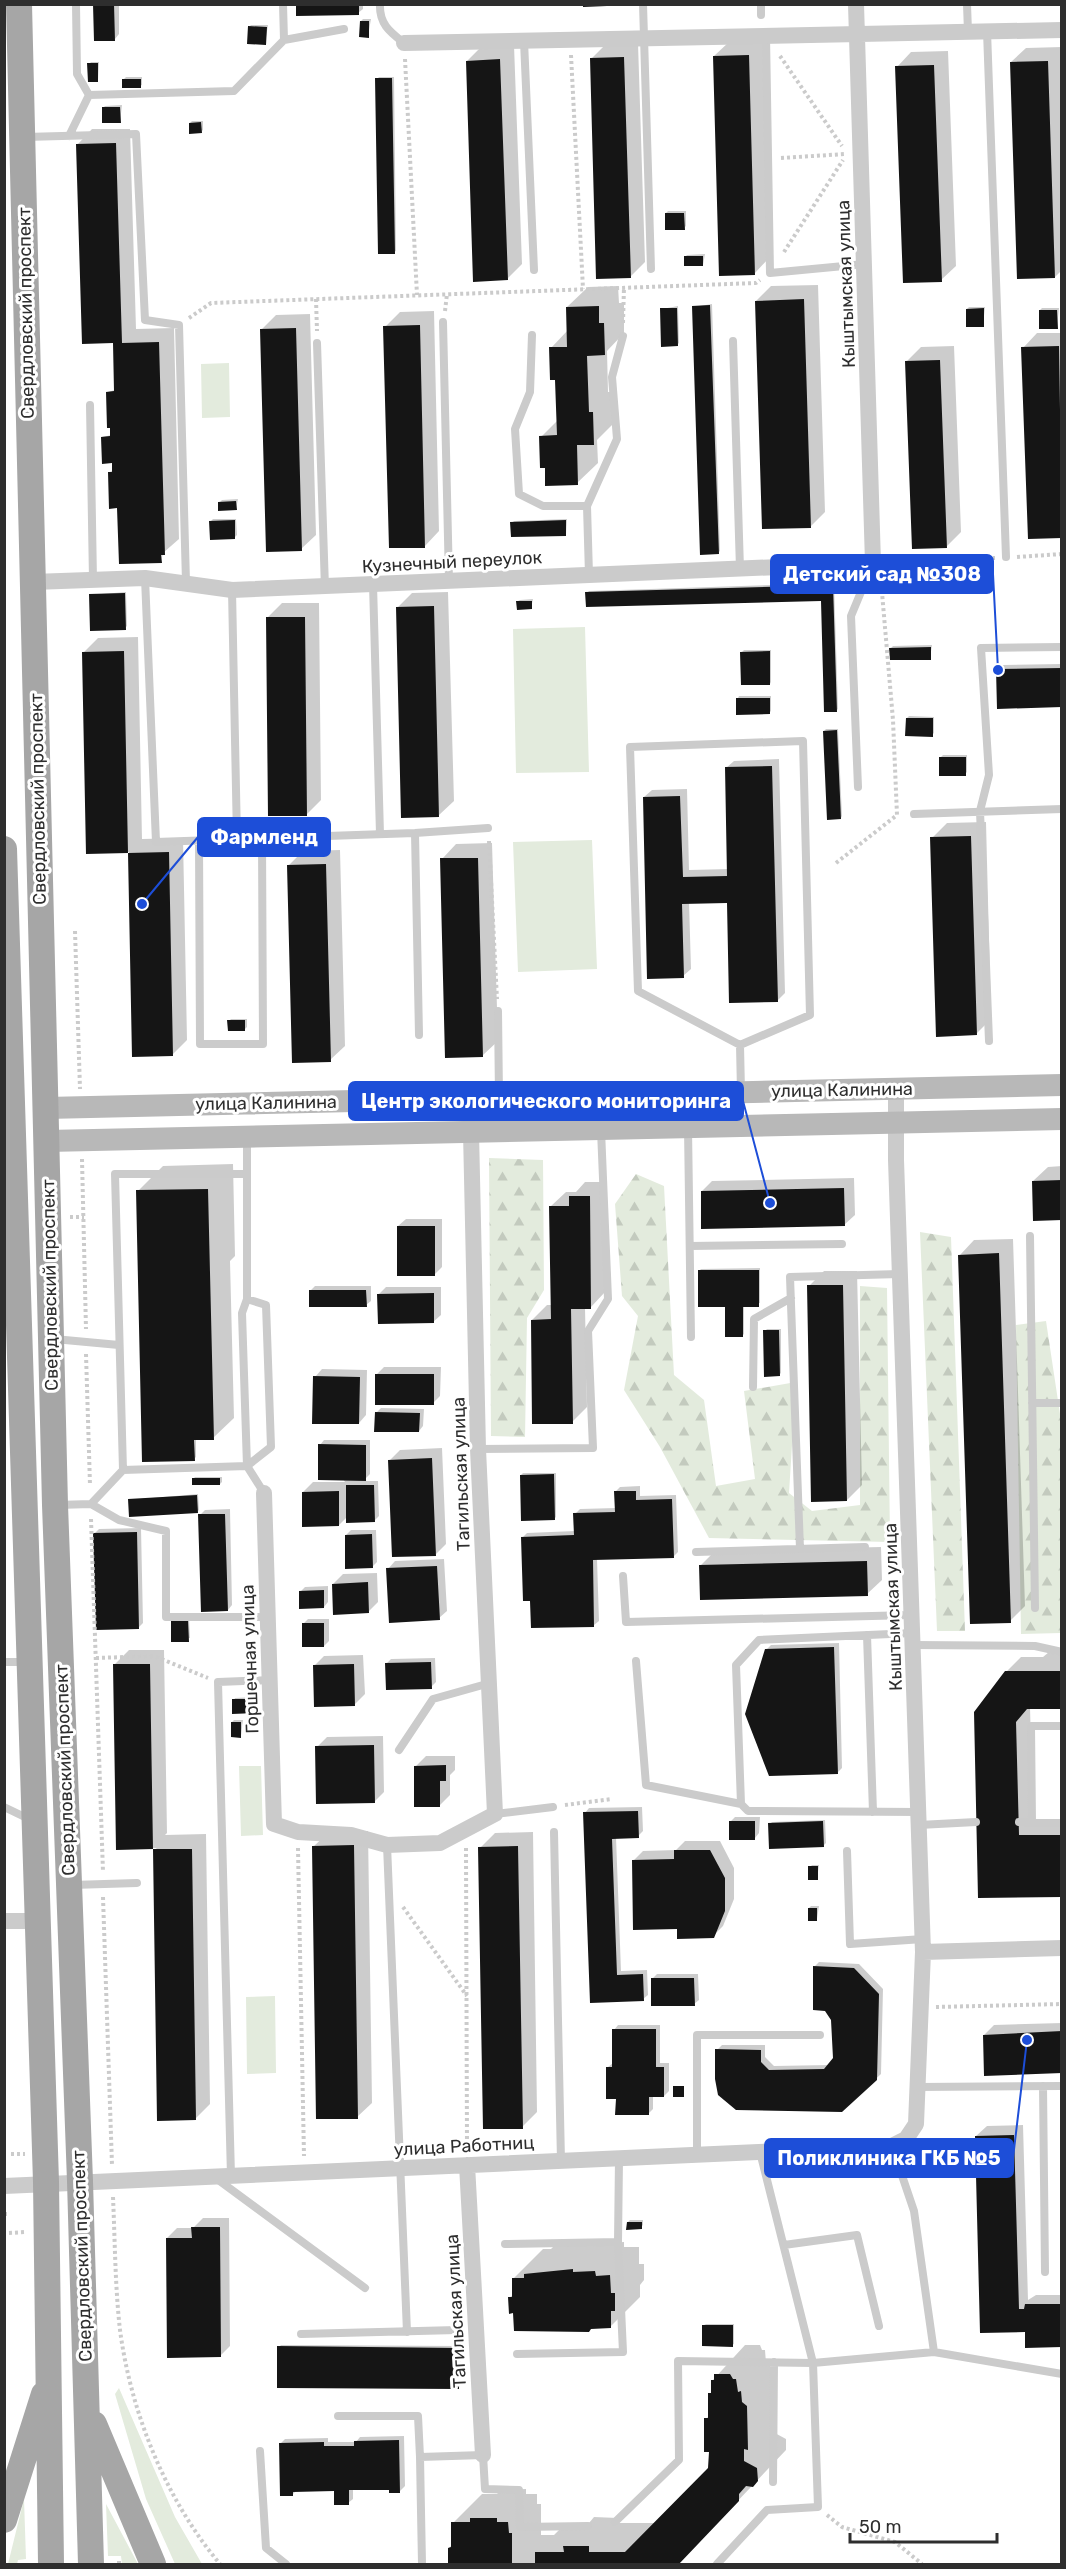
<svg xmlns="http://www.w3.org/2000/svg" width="1066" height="2569" viewBox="0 0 1066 2569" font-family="Rubik,sans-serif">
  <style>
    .green { fill: #e3ebdd }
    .forest { fill: url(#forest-firs) }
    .shadow { fill: #0003 }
    .building { fill: #151515 }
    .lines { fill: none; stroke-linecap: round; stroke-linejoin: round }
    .path { stroke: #cbcbcb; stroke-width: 4; stroke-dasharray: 3 3; stroke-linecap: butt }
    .lane { stroke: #cbcbcb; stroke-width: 8 }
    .street { stroke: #cbcbcb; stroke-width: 16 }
    .secondary { stroke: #b8b8b8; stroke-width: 22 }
    .primary { stroke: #a6a6a6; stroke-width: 26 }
    .labels { text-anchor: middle; stroke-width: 6; stroke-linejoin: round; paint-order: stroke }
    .street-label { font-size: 18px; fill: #2e2e2e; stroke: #fff }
    .leader { fill: none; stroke: #1d4ed8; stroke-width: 2 }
    .callout-dot { fill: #1d4ed8; stroke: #fff; stroke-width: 2 }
    .callout { fill: #1d4ed8; stroke: #1d4ed8; stroke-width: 2 }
    .callout-label { font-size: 20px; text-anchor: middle; font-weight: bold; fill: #fff }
  </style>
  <defs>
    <pattern id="forest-firs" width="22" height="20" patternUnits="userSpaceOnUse" patternTransform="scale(1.5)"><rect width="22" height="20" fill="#e3ebdd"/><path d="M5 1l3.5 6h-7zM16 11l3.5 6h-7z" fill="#c3cabe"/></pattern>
  </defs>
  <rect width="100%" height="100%" fill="#fff"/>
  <!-- green -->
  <path class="green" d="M229 363 230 417 202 418 201 364Z
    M585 627 589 772 516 773 513 629Z
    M592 840 597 969 518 972 513 842Z
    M239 1766H261L263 1835 241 1836Z
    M275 1996 276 2073 247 2074 246 1997Z
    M119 2388 175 2517 202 2564H175L146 2499 115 2394Z
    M24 2499 26 2559 18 2560 17 2564H8Z
    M106 2504 138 2564H122L121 2556H108Z"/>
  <!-- forest -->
  <path class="forest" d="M489 1158 543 1160 544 1290 527 1318 525 1437 491 1436Z
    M636 1174 664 1186 674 1375 704 1400 716 1486 755 1479 744 1391 796 1382 789 1493 812 1511 860 1505V1286L887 1288 890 1542 709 1538 660 1447 624 1390 638 1316 622 1296 615 1204Z
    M920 1232 951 1237 965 1631H937Z
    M1046 1321 1060 1414H1061V1633L1021 1634 1016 1325Z"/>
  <!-- shadow -->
  <path class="shadow" d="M94 4H119V34L115 39Z
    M298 4H363V9L358 13Z
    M363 19H371L368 36 361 21Z
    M251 25H268L265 43 249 27Z
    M764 41 769 258 755 273 714 56 729 42Z
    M638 43 645 262 630 277 591 59 606 44Z
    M514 45 522 264 507 279 467 61 482 46Z
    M1062 47V270L1055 277 1011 62 1026 48Z
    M948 51 956 266 941 280 897 67 911 52Z
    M91 62H99L98 80 89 64Z
    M126 77H142V85L140 86 124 79Z
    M379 77H394L396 251 394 252 377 79Z
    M122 105 120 122 103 108 105 106Z
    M192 121H203V130L201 132 190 123Z
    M92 129H130L136 329 174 328 179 539 163 553 161 562 119 507 110 472 113 470V462L102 437 112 435 108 392 115 390 114 342 78 144Z
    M668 211H686V226L684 228 666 213Z
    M705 254 703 265 685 257 687 255Z
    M818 285 825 512 811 526 756 301 771 286Z
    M618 286 619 303H624V333L607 351 608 392H613L614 423 597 440 598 463 577 483 546 466 541 437 558 420 557 378 551 348 568 330 567 307 588 287Z
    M712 304 720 551 718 553 693 307Z
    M678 306 679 343 677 345 662 309Z
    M969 307H985L983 325 967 309Z
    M1042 308H1059L1057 327 1040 310Z
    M434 311 439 531 425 546 385 327 400 312Z
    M310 314 316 535 301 549 261 330 276 315Z
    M1037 333H1062V536L1023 348Z
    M954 346 961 532 947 546 906 362 921 347Z
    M238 499 236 509 220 502 222 500Z
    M213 519H236L237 535 235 537 211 521Z
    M567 519 566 534 512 523 514 521Z
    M834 583 838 709 836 711 822 599 587 593 589 591Z
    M126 592 127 626 125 628 90 595Z
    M448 592 454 801 439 815 397 608 412 593Z
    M533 599 531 608 518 601 520 600Z
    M282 603H319L321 800 307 814 267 618Z
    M138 637 142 839 183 838 187 1040 172 1055H133L129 852H87L84 652 98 638Z
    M932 645 930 658 891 648 893 646Z
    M744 650H771V682L770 684 742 652Z
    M1062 664V706L998 670 1002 665Z
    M739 696H771V711L769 713 738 698Z
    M909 716 934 717V733L932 735 907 718Z
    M826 729H838L842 816 841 818 824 731Z
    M943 755H967V772L965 774 941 757Z
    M779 759 785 993 777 1001 728 901 689 902 691 969 683 976 644 797 652 790 687 789 689 870 729 869 726 768 734 761Z
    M986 822 991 1019 976 1034 932 838 947 823Z
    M492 843 498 1041 483 1055 442 859 456 844Z
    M340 850 345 1046 330 1060 289 865 303 851Z
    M231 1019H247V1027L245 1029 229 1021Z
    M233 1164 235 1256 230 1261 234 1418 213 1438 196 1439V1457L194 1459 138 1191 163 1166Z
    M1062 1166V1218L1033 1181 1048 1167Z
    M854 1178 855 1215 844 1225 702 1191 712 1181Z
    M585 1182H604L605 1292 591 1307H585L587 1407 572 1422 532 1320 547 1305H552L551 1206 566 1192H576Z
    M406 1219H442V1267L435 1274 398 1226Z
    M1013 1239 1025 1606 1010 1621 960 1255 974 1240Z
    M760 1268V1303L744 1305V1334L742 1336 726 1305 699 1271 701 1269Z
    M824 1271H857L862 1485 847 1500 809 1286Z
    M315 1286H371V1301L366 1305 310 1291Z
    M386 1287H441V1315L433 1322 379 1294Z
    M767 1329H781V1373L779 1375 765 1331Z
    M384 1367H441L440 1396 433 1403 377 1374Z
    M322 1369 367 1370 366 1415 359 1423 315 1377Z
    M381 1408 424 1409 423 1426 419 1431 376 1413Z
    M324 1440H370V1474L363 1481H378L379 1516 374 1521 348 1516 339 1525 303 1492 313 1482H345L320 1445Z
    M442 1448 446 1544 436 1554 390 1460 400 1450Z
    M523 1473H556V1517L554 1519 521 1475Z
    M195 1477H222V1482L220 1484 193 1479Z
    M640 1486V1496L676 1495 678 1552 673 1557 597 1559 599 1621 594 1625 531 1599 523 1537 527 1533 575 1531V1514L580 1509 616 1508 615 1492 620 1487Z
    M198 1494 199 1510 197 1512 129 1500Z
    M230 1509 232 1605 228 1610 200 1515 205 1510Z
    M141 1528 143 1623 138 1628 95 1533 99 1529Z
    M351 1530H376L377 1562 372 1567 346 1535Z
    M881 1547 882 1580 867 1594 700 1566 715 1551Z
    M444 1559 447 1611 439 1618 388 1569 395 1561Z
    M377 1573 378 1602 368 1612 333 1584 343 1574Z
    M328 1586V1602L324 1607 300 1592 305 1587Z
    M189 1619 190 1638 173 1641Z
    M308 1619H329V1641L324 1646 303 1624Z
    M839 1643 842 1768 837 1773 766 1650 771 1645Z
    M129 1650H164L167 1833 165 1835 206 1834 210 2104 195 2119 154 1850 157 1848H117L114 1665Z
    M1049 1652H1062V1707H1030L1033 1821H1062V1896H980L1006 1672 1021 1657H1043Z
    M363 1655 365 1694 355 1704 314 1666 324 1656Z
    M435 1658 436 1682 431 1687 386 1664 391 1659Z
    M258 1697 256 1712 234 1700 235 1698Z
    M234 1720H243L241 1736 232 1722Z
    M383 1736 384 1792 374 1802 317 1747 327 1737Z
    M426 1756H455V1770L450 1775V1795L440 1805 416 1766Z
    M642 1807 643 1831 638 1836 616 1837 621 1971 647 1970 648 1995 643 1999 591 2001 585 1813 589 1808Z
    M735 1817H760L759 1833 755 1838 730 1822Z
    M825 1820 826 1843 824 1845 770 1824 772 1822Z
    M368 1831 372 2103 357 2117 314 1846 329 1832Z
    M533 1832 537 2112 522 2127 480 1848 495 1833Z
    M685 1841H720L734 1868V1899L723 1926 713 1936 679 1927 633 1861 643 1851 676 1850Z
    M812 1865H819L817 1879 810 1867Z
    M811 1906H819L817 1919 809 1908Z
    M819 1962 859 1964 883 1989 881 2074 842 2110 717 2050 722 2045H765V2057L774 2066 830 2065 835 2059 833 2019 814 1967Z
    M657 1974H698L699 2000 694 2004 652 1979Z
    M1062 2023V2072L984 2035 994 2025Z
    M618 2025H660V2063H669V2091L664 2096H653V2109L648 2114 617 2098 608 2067 613 2063 614 2030Z
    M1023 2125 1028 2300 1036 2295H1062V2346L1026 2331 982 2332 976 2136 987 2126Z
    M203 2218H229L230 2346 220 2356 167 2238 177 2228H193Z
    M630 2220H643V2225L641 2227 628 2222Z
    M624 2242V2247H639V2264H644V2280L640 2285V2297L610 2327 515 2312 509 2298 514 2294 513 2279 543 2249H551L555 2245Z
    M706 2324H734V2344L732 2345 704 2325Z
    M281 2345 461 2346 460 2386 458 2388 279 2347Z
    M745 2345H760L762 2350H765L766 2363H770L773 2432 786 2439V2450L678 2564H449V2548L453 2544V2523L482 2494H497L501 2490 526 2489V2494H537V2504H541V2535H554L566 2523H589L594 2517 618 2518V2523H656L710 2468V2451L706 2419 710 2415 712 2381Z
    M404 2436 405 2486 400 2491 391 2488 353 2489V2499L348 2503 335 2490H297L293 2494 280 2444 285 2439 328 2438V2442H356L360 2437Z"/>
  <!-- building -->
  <path class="building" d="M93 4H114L115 41H94Z
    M296 4H359V15L296 16Z
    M583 4H607V6L583 7Z
    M360 21H369V38L359 37Z
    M248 26 267 27 266 45 247 44Z
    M749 55 755 275 719 276 713 56Z
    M624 57 631 278 596 279 590 58Z
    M500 59 508 280 473 282 466 61Z
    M1048 61 1055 278 1017 279 1010 62Z
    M87 63H98V82H88Z
    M934 65 942 282 903 283 895 66Z
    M375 78H392L395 254H378Z
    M122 79H141V88H122Z
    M102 107H120L121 123H102Z
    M201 122 202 133 189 134V123Z
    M116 143 122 343 159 342 165 555H161L162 563 119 564 117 508 109 509 108 472H112V463L102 464 101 437 110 436V428H107L106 392 114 391 113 343 82 344 76 144Z
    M665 213H684L685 230H665Z
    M684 256H703V266H684Z
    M804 299 811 528 762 529 755 301Z
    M710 305 719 554 700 555 692 306Z
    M599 306V323H604L605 355 587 356 589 412H593L594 445H577L578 485 545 486V468H540L539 436 557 435 555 380H550L549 347H567L566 307Z
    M660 308H677L678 346 661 347Z
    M984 308V327H966V309Z
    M1039 310H1057L1058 329H1039Z
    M420 325 425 548H389L383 326Z
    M296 328 302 551 266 552 260 329Z
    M1059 346 1062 538 1028 539 1021 347Z
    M940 360 947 548 912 549 905 361Z
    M236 501 237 510 218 511V502Z
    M235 520V539L210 540 209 521Z
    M566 520V536L511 537 510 522Z
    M833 585 837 712H824L821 601 586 607 585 592Z
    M125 593 126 630 90 631 89 594Z
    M516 601H532V609L517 610Z
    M434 606 439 817 401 818 396 607Z
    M266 617H305L307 816H268Z
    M931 647V660H890L889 648Z
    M124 651 128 853 86 854 82 652Z
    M770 651V685H741L740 652Z
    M1062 668V707L997 709 996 669Z
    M736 698H770V714L736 715Z
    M906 718H933V737L905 736Z
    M837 730 841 819 827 820 823 731Z
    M939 757H966V776H939Z
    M772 766 778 1002 729 1003 727 903 682 904 684 978 647 979 643 797 680 796 683 877 727 876 725 767Z
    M971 836 977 1035 936 1037 930 837Z
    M169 852 173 1056 132 1057 128 853Z
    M440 858H478L483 1057 445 1058Z
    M326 864 331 1062 292 1063 287 865Z
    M227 1020H245V1031H228Z
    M1062 1180V1220L1033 1221 1032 1181Z
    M844 1188 845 1226 701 1229V1191Z
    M208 1189 214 1440H194L195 1461 142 1462 136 1190Z
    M569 1196H590L591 1309H571L573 1424H532L531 1320 551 1319 549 1206H569Z
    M397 1226H435V1276H397Z
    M999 1253 1011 1623 970 1624 958 1255Z
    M698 1270H759V1307H743V1337H725V1307H698Z
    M807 1285H843L847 1501 811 1502Z
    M309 1290H366L367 1307H309Z
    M434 1293V1323L378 1324 377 1294Z
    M763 1330H779L780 1376 764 1377Z
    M375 1374H434V1405H375Z
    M313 1376 360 1377 359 1424H312Z
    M375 1412 420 1413 419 1432H374Z
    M318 1444 366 1445V1481L318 1480Z
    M432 1458 436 1556 392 1557 388 1460Z
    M554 1474 555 1520 521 1521 520 1475Z
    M192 1478H220V1485H192Z
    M346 1485H374L375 1522 346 1523Z
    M339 1491V1526L302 1527V1492Z
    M614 1491H636V1500L672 1499 674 1558 593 1560 594 1627 531 1628 530 1601H523L521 1537 574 1535 573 1513 615 1512Z
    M197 1495 198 1513 129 1517 128 1499Z
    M198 1514H225L228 1611 201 1612Z
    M137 1532 139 1629 96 1630 93 1533Z
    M372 1534 373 1568 345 1569V1535Z
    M867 1561 868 1596 700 1600 699 1565Z
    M437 1566 440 1620 389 1623 386 1568Z
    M368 1582 369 1613 333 1615 332 1584Z
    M324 1590V1608L299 1609V1591Z
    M188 1620 189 1642H171V1621Z
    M302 1623H324V1647H302Z
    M834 1647 838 1774 769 1776 745 1714 765 1649Z
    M431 1662 432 1689 386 1690 385 1663Z
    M113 1664H150L153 1849H192L196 2120 157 2121 153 1849 116 1850Z
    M354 1664 355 1706 314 1707 313 1665Z
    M1005 1671H1062V1709H1027L1016 1722 1019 1835H1062V1897L978 1898 974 1712Z
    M232 1699H256L257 1713 232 1714Z
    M231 1722H241V1738L231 1737Z
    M374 1745 375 1803 316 1804 315 1746Z
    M446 1765V1781H440V1807H414V1766Z
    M638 1811 639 1838 612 1839 617 1975 643 1974 644 2001 590 2003 583 1812Z
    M729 1821H755V1840H729Z
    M823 1821 824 1847 769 1849 768 1823Z
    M354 1845 358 2119H316L312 1846Z
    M518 1846 523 2129H483L478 1847Z
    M674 1850H710L725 1878V1911L714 1938 677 1939V1929L633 1930 632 1860 674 1859Z
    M808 1866H818V1880H808Z
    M808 1908H817V1921H808Z
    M813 1966 854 1968 879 1994 877 2080 842 2112 736 2110 718 2095 715 2079V2049L761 2050V2062L769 2070 824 2069 833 2058 831 2020 825 2011 813 2010Z
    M651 1978H694L695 2006H651Z
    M612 2029H656V2067H664V2097H649V2115H615L616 2099H606V2067H612Z
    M1062 2031V2073L984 2076 983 2035Z
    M673 2086H684V2097H673Z
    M1014 2135 1019 2309H1024L1025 2304H1062V2347L1025 2348V2332L980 2333 975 2136Z
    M627 2222H642V2229L626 2230Z
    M191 2227H220L221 2357 167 2358 166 2238H192Z
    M573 2269V2272L595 2271 596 2276 610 2275 611 2293H615V2311H611V2328L591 2329 589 2332 514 2331 513 2313 509 2314 508 2297H512V2278H524V2274Z
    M702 2325H733V2347L702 2346Z
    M277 2346 459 2348V2389L277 2388Z
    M714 2374H730L733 2379H736L738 2392 741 2391 742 2402 747 2406 748 2450 744 2449V2461L757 2468 758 2481 753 2487 746 2486 739 2494V2501L679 2564H535V2552H564L563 2546H589V2552H625L708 2468 709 2452H704V2418H708V2393H711V2380H714Z
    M399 2440 400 2493H389V2490H349V2505H334V2491L293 2492V2496H280L279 2443 324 2442V2446H354V2441Z
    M470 2518H497V2522H508L509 2533H512V2564H448V2548L451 2547V2522H470Z"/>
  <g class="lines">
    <!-- path -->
    <path class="path" d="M571 55 583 289
      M780 56 842 146
      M405 59 417 295
      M781 158 845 154
      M784 252 843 160
      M316 299 317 331
      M445 311 447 294
      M189 318 211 303 756 283 760 280
      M623 323 624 287
      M1017 557 1062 554
      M933 560 995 558
      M489 841 497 999
      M836 863 897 815 893 720 881 581
      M75 931 80 1089
      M82 1159 86 1329
      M70 1217H84
      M86 1354 90 1485
      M91 1519 103 1872
      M96 1658 154 1656 208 1678
      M565 1805 612 1799
      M298 1848 304 2156
      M466 1848 467 2149
      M103 1897 112 2165
      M403 1907 467 1996
      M936 2007 1062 2004
      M11 2154H25
      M113 2197C115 2241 115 2286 120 2330 131 2413 166 2500 220 2564
      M4 2214H8
      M9 2233 26 2232
      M827 2515 842 2527 895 2542 922 2564
      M119 2561V2564"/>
    <!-- lane -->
    <path class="lane" d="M76 4 77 74 89 95
      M380 4C379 24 390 32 404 43
      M643 4 651 269
      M761 4V15
      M967 4 968 32
      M987 31 1006 557
      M766 36 770 273 865 264
      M284 40 344 29
      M524 41 534 270
      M69 136 89 95 234 91 284 40 283 4
      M25 137 136 134 145 320 179 325 186 582
      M443 322 449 581
      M532 335 530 392 515 429 519 494 543 506H587
      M733 341 740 569
      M317 343 325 588
      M90 405 93 580
      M589 575 587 506 617 439 612 377 623 336
      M145 578 156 842 415 833 488 828
      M373 584 380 834
      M232 590 237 839
      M858 787 851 616 873 563 921 561
      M914 814 1062 809
      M415 833 419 1035
      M199 841 200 1044H263L262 839
      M498 1011 499 1097
      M989 1041 980 811 989 775 981 648 1062 647
      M740 1045 638 991 630 747 803 741 810 1015 740 1045 741 1092
      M688 1128 691 1337
      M1030 1236 1035 1608
      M690 1246 842 1244
      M247 1299 266 1305 271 1447 247 1466 264 1493
      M54 1339 119 1345
      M753 1387 754 1319 791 1298
      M1032 1403H1062
      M478 1449 593 1448 588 1331 608 1299 601 1130
      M123 1470 115 1174H247
      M91 1504 119 1520 166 1531V1617H268
      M57 1505 91 1504 123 1470 247 1466 242 1313 247 1299V1137
      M800 1549 790 1277 900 1274
      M696 1552 865 1547
      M623 1576 626 1622 912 1615
      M913 1633 759 1640 736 1665 741 1804 748 1811 919 1812
      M867 1635 873 1812
      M913 1645 1035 1646 1062 1652
      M636 1661 646 1785 741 1804
      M4 1662H28
      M1062 1726H1031L1032 1823H1062
      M399 1750 433 1699 490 1683
      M4 1807 31 1820
      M495 1814 553 1807
      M1019 1822 1032 1823
      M919 1825 976 1822
      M554 1832 561 2161
      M387 1845 407 2332
      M847 1851 850 1944 923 1939
      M72 1885 137 1883
      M1043 2086 1045 2272
      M918 2087 1062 2086
      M697 2155V2035H820
      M231 2176 218 1682 271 1680
      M217 2179 365 2288
      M505 2244 618 2242
      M784 2245 857 2235 879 2326
      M301 2334 457 2330
      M934 2352 1062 2374
      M517 2354 623 2352 618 2242 619 2159
      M338 2416H418L420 2457
      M260 2451 266 2548 286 2564
      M773 2482 774 2362
      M615 2522 679 2460 678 2361 813 2363 760 2152
      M422 2564 420 2457 483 2455 485 2489 519 2490 520 2527 588 2526
      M717 2564 767 2510 818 2507 813 2363 934 2352 914 2211 892 2146"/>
    <!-- street -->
    <path class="street" d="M404 43 1062 30
      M33 582 145 578 232 590 873 563 856 4
      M264 1493 274 1824 298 1832 351 1835 387 1845 440 1843 495 1814 478 1449 471 1132
      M4 1921H37
      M923 1952 1062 1948
      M467 2165 483 2455
      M4 2186 892 2146 906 2139 916 2124 923 1952 896 1160V1089"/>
    <!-- secondary -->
    <path class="secondary" d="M46 1108 1062 1085
      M47 1141 1062 1119"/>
    <!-- primary -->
    <path class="primary" d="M19 4 55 1505 80 2181 91 2564
      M4 849 46 2182 51 2564
      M94 2424 153 2564
      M4 2520 44 2394"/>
  </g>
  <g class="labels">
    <!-- street labels -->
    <g class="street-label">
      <text transform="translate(846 284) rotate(-92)" y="6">Кыштымская улица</text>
      <text transform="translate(26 313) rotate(-91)" y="6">Свердловский проспект</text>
      <text transform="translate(452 562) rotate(-3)" y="6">Кузнечный переулок</text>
      <text transform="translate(38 799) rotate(-91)" y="6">Свердловский проспект</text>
      <text transform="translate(842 1090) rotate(-1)" y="6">улица Калинина</text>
      <text transform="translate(266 1103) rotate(-1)" y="6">улица Калинина</text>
      <text transform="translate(50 1285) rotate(-91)" y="6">Свердловский проспект</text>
      <text transform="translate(461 1474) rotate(-92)" y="6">Тагильская улица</text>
      <text transform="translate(893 1607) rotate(-92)" y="6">Кыштымская улица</text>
      <text transform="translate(250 1659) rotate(-92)" y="6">Горшечная улица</text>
      <text transform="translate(65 1770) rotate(-92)" y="6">Свердловский проспект</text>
      <text transform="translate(464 2146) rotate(-3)" y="6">улица Работниц</text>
      <text transform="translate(82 2256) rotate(-92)" y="6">Свердловский проспект</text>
      <text transform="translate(456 2311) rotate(-93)" y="6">Тагильская улица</text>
    </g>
  </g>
  <!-- callouts -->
  <path class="leader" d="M998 670L993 574M142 904L198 837M770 1203L743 1101M1027 2040L1013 2158"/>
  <g class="callout-dot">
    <circle cx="998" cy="670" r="6"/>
    <circle cx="142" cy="904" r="6"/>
    <circle cx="770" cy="1203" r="6"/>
    <circle cx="1027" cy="2040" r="6"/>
  </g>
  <g class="callout">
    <rect x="771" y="555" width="222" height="38" rx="6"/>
    <rect x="198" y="818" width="132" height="38" rx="6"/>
    <rect x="349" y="1082" width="394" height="38" rx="6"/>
    <rect x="765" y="2139" width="248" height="38" rx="6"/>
  </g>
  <g class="callout-label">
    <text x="882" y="581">Детский сад №308</text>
    <text x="264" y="844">Фармленд</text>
    <text x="546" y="1108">Центр экологического мониторинга</text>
    <text x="889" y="2165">Поликлиника ГКБ №5</text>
  </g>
  <!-- border -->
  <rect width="1066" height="2569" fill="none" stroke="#2e2e2e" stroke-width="12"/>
  <!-- scale -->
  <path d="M850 2533v9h147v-9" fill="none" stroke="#2e2e2e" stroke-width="3"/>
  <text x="859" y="2533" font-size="18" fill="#2e2e2e" stroke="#ffffff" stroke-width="4.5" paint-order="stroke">50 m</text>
</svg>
